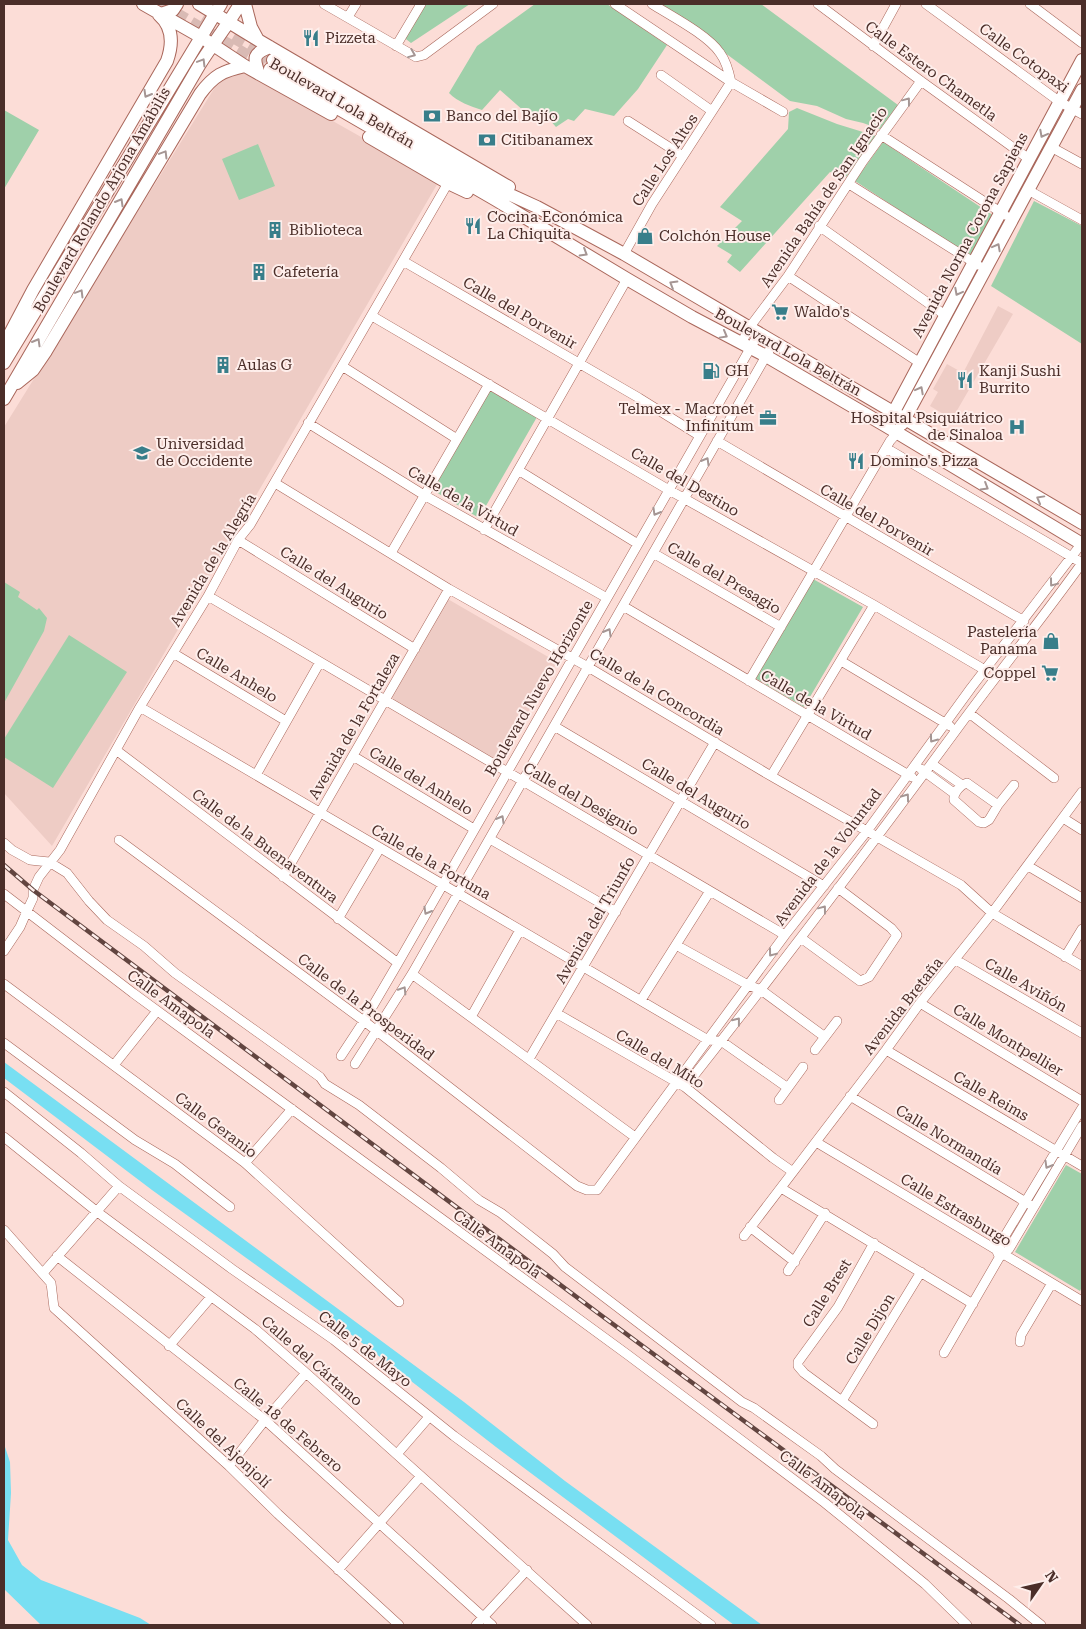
<svg xmlns="http://www.w3.org/2000/svg" width="1086" height="1629" viewBox="0 0 1086 1629" font-family="'Roboto Serif',serif">
  <style>
    .built { fill: #eeccc5 }
    .green { fill: #9fd0aa }
    .water { fill: #78dff2 }
    .lines { fill: none; stroke-linecap: round; stroke-linejoin: round }
    .secondary-tunnel { stroke: #d9bab4; stroke-width: 12; stroke-dasharray: 12 6; stroke-linecap: butt }
    .street-casing { stroke: #a9675b; stroke-width: 10 }
    .secondary-casing { stroke: #a9675b; stroke-width: 14 }
    .street { stroke: #fff; stroke-width: 9 }
    .secondary { stroke: #fff; stroke-width: 12 }
    .rail-casing { stroke: #624540; stroke-width: 4.5 }
    .rail { stroke: #feeeeb; stroke-width: 2.5; stroke-dasharray: 8; stroke-linecap: butt }
    .oneway { stroke: #a59694 }
    .labels { text-anchor: middle; stroke-width: 4; stroke-linejoin: round; paint-order: stroke }
    .poi-label { font-size: 15px; fill: #4b2e29; stroke: #feeeeb; text-anchor: start }
    .street-label { font-size: 15px; fill: #4b2e29; stroke: #feeeeb }
  </style>
  <rect width="100%" height="100%" fill="#fcddd7"/>
  <!-- built -->
  <path class="built" d="M230 63 439 181 52 846 4 793V427Z
    M998 306 1013 314 952 419 930 406 938 392 933 389 947 364 963 373Z
    M446 598 557 662 499 762 386 699Z"/>
  <!-- green -->
  <path class="green" d="M422 4H470L411 43 402 36Z
    M535 4H607L667 45 638 89 614 116 585 109 574 121 568 119 556 127 548 118 541 126 500 90 482 110C470 106 458 102 449 93L477 46Z
    M659 4H761L898 105 880 129 863 123 846 119 817 106 790 101Z
    M797 108 837 124 876 136 846 177 830 172 740 272 727 262 732 255 717 246 742 221 720 207 788 129 789 112Z
    M4 110 39 130 4 189Z
    M883 142 994 216 971 257 855 181Z
    M258 144 275 186 239 200 222 159Z
    M1034 201 1082 226V344L991 286Z
    M487 389 537 417 479 518 431 489Z
    M813 579 863 607 804 707 755 678Z
    M4 582 20 592 18 597 37 610 39 608 47 618 44 631 4 703Z
    M69 635 127 672 53 788 4 757V739Z
    M1066 1165 1082 1174V1287L1080 1291 1015 1252Z"/>
  <!-- water -->
  <path class="water" d="M4 1062 464 1402 565 1481 762 1625H734L496 1447 335 1322 152 1190 4 1078Z
    M4 1444 10 1462 11 1493 8 1540 22 1565 41 1580 140 1618 151 1625H41L4 1589Z"/>
  <g class="lines">
    <!-- secondary-tunnel -->
    <path class="secondary-tunnel" d="M160 4 270 69
      M202 19 273 60"/>
    <!-- street casing -->
    <g class="street-casing">
      <path id="street" d="M324 4 416 57 424 55 493 4
        M615 4 731 82 783 112
        M652 4C671 16 708 35 720 53 726 61 729 72 731 82
        M818 4 921 81 1029 159
        M926 4 1060 102 1082 114
        M1030 4 1082 43
        M348 17 356 4
        M396 46 421 4
        M873 46 896 4
        M661 75 712 111
        M628 121 683 156
        M881 135 1005 215
        M1051 147 1082 164
        M849 184 978 265
        M1028 190 1082 220
        M819 226 945 315
        M624 254 652 204 731 82
        M403 261 639 398 700 436
        M788 276 920 363
        M372 316 669 490 874 605 985 670
        M741 344 749 328 788 276 863 161 921 81
        M342 366 457 439
        M308 423 424 495 607 598
        M717 441 1024 621
        M518 470 638 544
        M275 483 449 589 588 667 771 776 961 885 992 913 1082 966
        M484 530 627 279
        M238 540 415 649
        M391 553 489 384
        M653 553 781 627
        M208 596 785 935
        M623 606 912 777
        M173 653 286 721
        M841 661 950 726
        M749 681 890 441 897 433
        M140 707 708 1040 721 1041 788 1088
        M969 713 1054 778
        M554 726 824 886
        M116 750 398 963
        M353 756 474 829
        M932 764 962 785
        M921 769 955 794
        M256 775 320 662
        M771 776 874 605
        M967 783 998 805 989 820 984 823 979 822 954 800C953 793 960 785 967 783Z
        M998 805 1014 785
        M1063 818 1082 830
        M490 839 616 912
        M119 840 364 1021 577 1186 587 1190H597L785 935 867 831 971 688 1082 543
        M4 843 12 850 30 860 49 862 67 873 89 901 107 920 144 946 175 973 320 1077 325 1084 359 1105 441 1168 479 1200 501 1213 553 1254 565 1267 742 1402 754 1408 821 1456 835 1469 1009 1599 1041 1625
        M1028 866 1082 898
        M283 877 449 589
        M4 894 133 993 628 1355 825 1503 925 1584 967 1625
        M338 919 380 848
        M801 938 860 981 869 977 897 935 891 928 838 888
        M676 945 748 985 761 990 825 1037
        M4 951 20 927 27 911 33 898V890L39 877 60 850 140 707 208 596 238 540 250 525 448 183
        M1065 957 1082 929
        M956 960 1082 1033
        M412 974 635 1137
        M4 984 245 1163 399 1302
        M641 1000 710 891
        M920 1003 1082 1101
        M556 1013 685 1087 773 1158 793 1172
        M471 1017 520 930
        M4 1043 135 1140 175 1164 230 1207
        M815 1050 837 1021
        M886 1050 1082 1166
        M341 1056 364 1021 398 963 759 333
        M529 1059 715 742
        M355 1064 412 974 774 342
        M114 1065 157 1011
        M685 1087C778 969 868 850 957 729 998 673 1042 619 1082 563L886 448
        M4 1092 81 1153 119 1186 232 1269 334 1340 454 1436 711 1625
        M850 1096 1034 1207
        M779 1100 803 1067
        M4 1137 96 1211 255 1329 306 1373 587 1625
        M816 1142 1082 1301
        M245 1163 292 1109
        M781 1188 973 1304
        M750 1227 795 1262
        M4 1230 51 1283 54 1308 229 1466 278 1514 399 1625
        M744 1236 886 1050 920 1003 992 913 1082 792
        M998 1254 997 1251 1006 1234 1082 1108
        M57 1256 265 1420 492 1625
        M788 1271 825 1213
        M43 1273 119 1186
        M1020 1342 1021 1335 1052 1283
        M169 1346 211 1297
        M944 1353 999 1258 1009 1249 1082 1126
        M842 1401 921 1272
        M873 1424 804 1373 798 1366V1362L838 1307 874 1243
        M397 1454 429 1417
        M229 1466 265 1420 306 1373
        M338 1570 421 1476
        M476 1625 527 1570"/>
    </g>
    <!-- secondary casing -->
    <g class="secondary-casing">
      <path id="secondary" d="M143 4 201 37 245 66 331 114
        M199 4 258 40 509 187
        M245 4 251 27 258 40
        M161 14 173 10 177 4
        M273 60 491 186 537 207 624 254 1082 523
        M270 69 496 200 627 279 692 317 766 356 886 426 1082 544
        M259 74C253 58 253 53 270 47
        M369 137 448 183 467 192
        M4 345 33 290 167 61C173 44 173 27 159 15
        M4 363 221 4
        M17 383 33 370 46 351 200 94C214 75 223 71 245 66
        M4 399 200 64C213 43 228 25 240 4
        M890 419 1082 60
        M902 424 1082 90"/>
    </g>
    <!-- street -->
    <use href="#street" class="street"/>
    <!-- secondary -->
    <use href="#secondary" class="secondary"/>
    <!-- rail casing -->
    <g class="rail-casing">
      <path id="rail" d="M4 865 33 890 598 1313 1020 1625"/>
    </g>
    <!-- rail -->
    <use href="#rail" class="rail"/>
  </g>
  <!-- one-way arrows -->
  <defs><path id="oneway-chevron" d="M-2-3.5L2.5 0L-2 3.5" fill="none" stroke-width="1.6" stroke-linecap="round" stroke-linejoin="round" transform="scale(1.25)"/></defs>
  <g class="oneway">
    <use href="#oneway-chevron" transform="translate(412 54) rotate(22)"/>
    <use href="#oneway-chevron" transform="translate(202 62) rotate(-59)"/>
    <use href="#oneway-chevron" transform="translate(147 94) rotate(120)"/>
    <use href="#oneway-chevron" transform="translate(907 101) rotate(-53)"/>
    <use href="#oneway-chevron" transform="translate(1043 134) rotate(118)"/>
    <use href="#oneway-chevron" transform="translate(164 154) rotate(-59)"/>
    <use href="#oneway-chevron" transform="translate(120 202) rotate(-60)"/>
    <use href="#oneway-chevron" transform="translate(997 247) rotate(-62)"/>
    <use href="#oneway-chevron" transform="translate(584 253) rotate(31)"/>
    <use href="#oneway-chevron" transform="translate(673 284) rotate(-149)"/>
    <use href="#oneway-chevron" transform="translate(958 292) rotate(118)"/>
    <use href="#oneway-chevron" transform="translate(80 293) rotate(-59)"/>
    <use href="#oneway-chevron" transform="translate(724 335) rotate(29)"/>
    <use href="#oneway-chevron" transform="translate(37 342) rotate(-60)"/>
    <use href="#oneway-chevron" transform="translate(920 390) rotate(-62)"/>
    <use href="#oneway-chevron" transform="translate(706 461) rotate(-60)"/>
    <use href="#oneway-chevron" transform="translate(985 487) rotate(31)"/>
    <use href="#oneway-chevron" transform="translate(1040 499) rotate(-151)"/>
    <use href="#oneway-chevron" transform="translate(656 512) rotate(120)"/>
    <use href="#oneway-chevron" transform="translate(1053 583) rotate(127)"/>
    <use href="#oneway-chevron" transform="translate(608 632) rotate(-60)"/>
    <use href="#oneway-chevron" transform="translate(933 739) rotate(126)"/>
    <use href="#oneway-chevron" transform="translate(906 797) rotate(-54)"/>
    <use href="#oneway-chevron" transform="translate(501 819) rotate(-60)"/>
    <use href="#oneway-chevron" transform="translate(823 909) rotate(-53)"/>
    <use href="#oneway-chevron" transform="translate(427 911) rotate(120)"/>
    <use href="#oneway-chevron" transform="translate(772 953) rotate(127)"/>
    <use href="#oneway-chevron" transform="translate(403 990) rotate(-58)"/>
    <use href="#oneway-chevron" transform="translate(737 1021) rotate(-52)"/>
    <use href="#oneway-chevron" transform="translate(1048 1165) rotate(120)"/>
  </g>
  <!-- icons -->
  <defs>
    <g id="restaurant-bare" transform="scale(1.35)"><path d="M-5-6h1v4h1v-4h1v4h1v-4h1v5L-1.5 .5V6h-2V.5L-5-1ZM5-6V6H3V1.5H1.5Q1.5-4 5-6Z" fill="#387e8a" stroke="#feeeeb" stroke-width="2.5" paint-order="stroke"/></g>
    <g id="bank-bare" transform="scale(1.35)"><path d="M-6-4H6V4H-6ZM0-2.3a2.3 2.3 0 1 0 0 4.6a2.3 2.3 0 1 0 0-4.6Z" fill="#387e8a" stroke="#feeeeb" stroke-width="2.5" paint-order="stroke"/></g>
    <g id="building-bare" transform="scale(1.35)"><path d="M-4-6H4V6H1V3H-1V6H-4ZM-2.5-4.3h1.7v1.8h-1.7ZM.8-4.3h1.7v1.8H.8ZM-2.5-1h1.7V.8h-1.7ZM.8-1h1.7V.8H.8Z" fill="#387e8a" stroke="#feeeeb" stroke-width="2.5" paint-order="stroke"/></g>
    <g id="shop-bare" transform="scale(1.35)"><path d="M-5-2.5h2.3a2.7 3.5 0 0 1 5.4 0H5L5.5 6h-11ZM-1.5-2.5h3a1.5 2.3 0 0 0-3 0Z" fill="#387e8a" stroke="#feeeeb" stroke-width="2.5" paint-order="stroke"/></g>
    <g id="supermarket-bare" transform="scale(1.35)"><path d="M-6-5.5h2.5l.6 2H6L4.5 2H-2.5L-4.4-4H-6ZM-1.5 3.2a1.3 1.3 0 1 0 .1 0ZM3 3.2a1.3 1.3 0 1 0 .1 0Z" fill="#387e8a" stroke="#feeeeb" stroke-width="2.5" paint-order="stroke"/></g>
    <g id="fuel-bare" transform="scale(1.35)"><path d="M-5.5-6h7V0h2V4h1.3V-2.5L3-4.5l.8-.8L6-3V5H2.5V1h-1V6h-7ZM-4.2-4.7v3.2H.2V-4.7Z" fill="#387e8a" stroke="#feeeeb" stroke-width="2.5" paint-order="stroke"/></g>
    <g id="office-bare" transform="scale(1.35)"><path d="M-6-3h4V-5.5h4V-3h4V5H-6ZM-1-4.5V-3h2v-1.5ZM-6 0V1H6V0Z" fill="#387e8a" stroke="#feeeeb" stroke-width="2.5" paint-order="stroke"/></g>
    <g id="hospital-bare" transform="scale(1.35)"><path d="M-5-5h3v3.5h4V-5h3V5h-3V1.5h-4V5h-3Z" fill="#387e8a" stroke="#feeeeb" stroke-width="2.5" paint-order="stroke"/></g>
    <g id="university-bare" transform="scale(1.35)"><path d="M0-5L7-2L0 1L-7-2ZM-4 1L0 2.5L4 1V4Q0 6-4 4Z" fill="#387e8a" stroke="#feeeeb" stroke-width="2.5" paint-order="stroke"/></g>
  </defs>
  <g fill-rule="evenodd">
    <use href="#restaurant-bare" x="311" y="38"/>
    <use href="#bank-bare" x="432" y="116"/>
    <use href="#bank-bare" x="487" y="140"/>
    <use href="#restaurant-bare" x="473" y="226"/>
    <use href="#building-bare" x="275" y="230"/>
    <use href="#shop-bare" x="645" y="236"/>
    <use href="#building-bare" x="259" y="272"/>
    <use href="#supermarket-bare" x="780" y="312"/>
    <use href="#building-bare" x="223" y="365"/>
    <use href="#fuel-bare" x="711" y="371"/>
    <use href="#restaurant-bare" x="965" y="380"/>
    <use href="#office-bare" x="768" y="418"/>
    <use href="#hospital-bare" x="1017" y="427"/>
    <use href="#university-bare" x="142" y="453"/>
    <use href="#restaurant-bare" x="856" y="461"/>
    <use href="#shop-bare" x="1051" y="641"/>
    <use href="#supermarket-bare" x="1050" y="673"/>
  </g>
  <g class="labels">
    <!-- poi labels -->
    <g class="poi-label">
      <text x="325" y="43">Pizzeta</text>
      <text x="446" y="121">Banco del Bajío</text>
      <text x="501" y="145">Citibanamex</text>
      <text x="487" y="222">Cocina Económica<tspan x="487" dy="17">La Chiquita</tspan></text>
      <text x="289" y="235">Biblioteca</text>
      <text x="659" y="241">Colchón House</text>
      <text x="273" y="277">Cafetería</text>
      <text x="794" y="317">Waldo's</text>
      <text x="237" y="370">Aulas G</text>
      <text x="725" y="376">GH</text>
      <text x="979" y="376">Kanji Sushi<tspan x="979" dy="17">Burrito</tspan></text>
      <text x="754" y="414" text-anchor="end">Telmex - Macronet<tspan x="754" dy="17">Infinitum</tspan></text>
      <text x="1003" y="423" text-anchor="end">Hospital Psiquiátrico<tspan x="1003" dy="17">de Sinaloa</tspan></text>
      <text x="156" y="449">Universidad<tspan x="156" dy="17">de Occidente</tspan></text>
      <text x="870" y="466">Domino's Pizza</text>
      <text x="1037" y="637" text-anchor="end">Pastelería<tspan x="1037" dy="17">Panama</tspan></text>
      <text x="1036" y="678" text-anchor="end">Coppel</text>
    </g>
    <!-- street labels -->
    <g class="street-label">
      <text transform="translate(1024 58) rotate(36)" y="5">Calle Cotopaxi</text>
      <text transform="translate(931 71) rotate(36)" y="5">Calle Estero Chametla</text>
      <text transform="translate(342 103) rotate(30)" y="5">Boulevard Lola Beltrán</text>
      <text transform="translate(665 160) rotate(-57)" y="5">Calle Los Altos</text>
      <text transform="translate(824 197) rotate(-56)" y="5">Avenida Bahía de San Ignacio</text>
      <text transform="translate(102 200) rotate(-60)" y="5">Boulevard Rolando Arjona Amábilis</text>
      <text transform="translate(970 235) rotate(-62)" y="5">Avenida Norma Corona Sapiens</text>
      <text transform="translate(520 313) rotate(30)" y="5">Calle del Porvenir</text>
      <text transform="translate(788 352) rotate(29)" y="5">Boulevard Lola Beltrán</text>
      <text transform="translate(685 482) rotate(30)" y="5">Calle del Destino</text>
      <text transform="translate(463 501) rotate(30)" y="5">Calle de la Virtud</text>
      <text transform="translate(877 520) rotate(30)" y="5">Calle del Porvenir</text>
      <text transform="translate(213 560) rotate(-59)" y="5">Avenida de la Alegría</text>
      <text transform="translate(724 578) rotate(30)" y="5">Calle del Presagio</text>
      <text transform="translate(334 583) rotate(32)" y="5">Calle del Augurio</text>
      <text transform="translate(237 675) rotate(31)" y="5">Calle Anhelo</text>
      <text transform="translate(539 688) rotate(-60)" y="5">Boulevard Nuevo Horizonte</text>
      <text transform="translate(657 692) rotate(31)" y="5">Calle de la Concordia</text>
      <text transform="translate(816 705) rotate(30)" y="5">Calle de la Virtud</text>
      <text transform="translate(354 726) rotate(-60)" y="5">Avenida de la Fortaleza</text>
      <text transform="translate(421 781) rotate(31)" y="5">Calle del Anhelo</text>
      <text transform="translate(696 794) rotate(31)" y="5">Calle del Augurio</text>
      <text transform="translate(581 799) rotate(30)" y="5">Calle del Designio</text>
      <text transform="translate(265 846) rotate(37)" y="5">Calle de la Buenaventura</text>
      <text transform="translate(828 857) rotate(-53)" y="5">Avenida de la Voluntad</text>
      <text transform="translate(431 862) rotate(30)" y="5">Calle de la Fortuna</text>
      <text transform="translate(595 920) rotate(-60)" y="5">Avenida del Triunfo</text>
      <text transform="translate(1026 985) rotate(30)" y="5">Calle Aviñón</text>
      <text transform="translate(171 1004) rotate(36)" y="5">Calle Amapola</text>
      <text transform="translate(903 1006) rotate(-52)" y="5">Avenida Bretaña</text>
      <text transform="translate(366 1007) rotate(37)" y="5">Calle de la Prosperidad</text>
      <text transform="translate(1008 1040) rotate(31)" y="5">Calle Montpellier</text>
      <text transform="translate(660 1059) rotate(31)" y="5">Calle del Mito</text>
      <text transform="translate(991 1096) rotate(30)" y="5">Calle Reims</text>
      <text transform="translate(216 1125) rotate(37)" y="5">Calle Geranio</text>
      <text transform="translate(949 1140) rotate(31)" y="5">Calle Normandía</text>
      <text transform="translate(956 1210) rotate(31)" y="5">Calle Estrasburgo</text>
      <text transform="translate(497 1244) rotate(36)" y="5">Calle Amapola</text>
      <text transform="translate(827 1293) rotate(-58)" y="5">Calle Brest</text>
      <text transform="translate(870 1329) rotate(-59)" y="5">Calle Dijon</text>
      <text transform="translate(365 1349) rotate(38)" y="5">Calle 5 de Mayo</text>
      <text transform="translate(312 1361) rotate(41)" y="5">Calle del Cártamo</text>
      <text transform="translate(288 1425) rotate(40)" y="5">Calle 18 de Febrero</text>
      <text transform="translate(223 1443) rotate(43)" y="5">Calle del Ajonjolí</text>
      <text transform="translate(823 1485) rotate(37)" y="5">Calle Amapola</text>
    </g>
  </g>
  <!-- border -->
  <rect width="1086" height="1629" fill="none" stroke="#4b2e29" stroke-width="10"/>
  <!-- north arrow -->
  <g transform="translate(1041 1584) rotate(56)" stroke="#feeeeb" stroke-width="4" paint-order="stroke">
  <path d="M0-4L9 19L0 12L-9 19Z" fill="#4b2e29"/>
  <text y="-8" font-size="14" font-weight="bold" text-anchor="middle" fill="#4b2e29">N</text>
  </g>
</svg>
